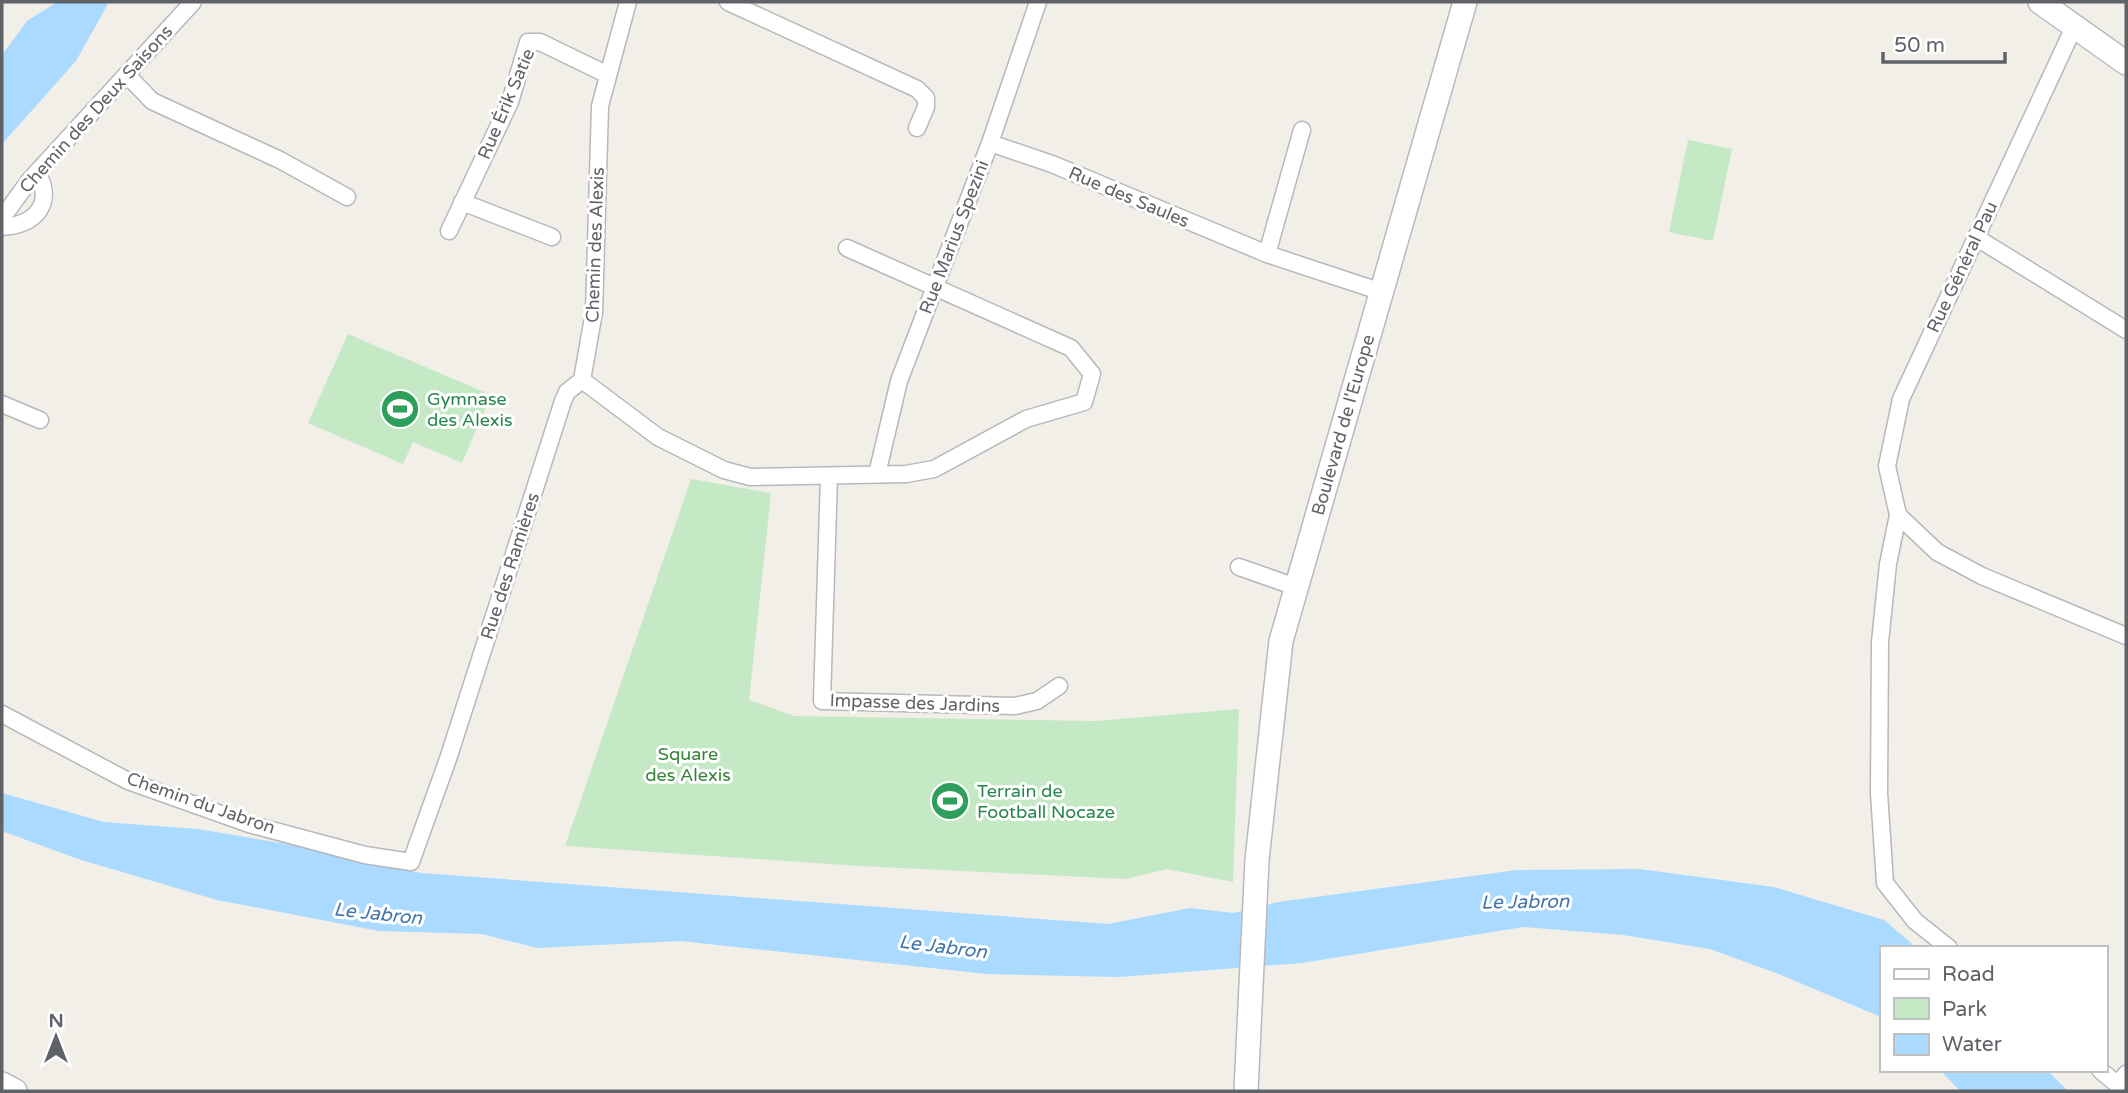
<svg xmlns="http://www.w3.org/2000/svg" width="2128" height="1093" viewBox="0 0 2128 1093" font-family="'Varela Round',sans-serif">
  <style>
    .green { fill: #c5e8c5 }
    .water { fill: #aadaff }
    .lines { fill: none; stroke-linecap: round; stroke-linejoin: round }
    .street-casing { stroke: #b5b8bc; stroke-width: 19 }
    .secondary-casing { stroke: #b6babf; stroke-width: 26 }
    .street { stroke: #fff; stroke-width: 16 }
    .secondary { stroke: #fff; stroke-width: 23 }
    .labels { text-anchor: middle; stroke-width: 6; stroke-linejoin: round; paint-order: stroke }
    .street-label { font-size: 18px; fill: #5f6368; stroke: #fff }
    .leisure-label { font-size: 18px; fill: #27864d; stroke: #fff; text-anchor: start }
    .park-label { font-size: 18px; fill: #348238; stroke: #fff }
    .water-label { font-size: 19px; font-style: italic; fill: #4174aa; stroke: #fff }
  </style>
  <rect width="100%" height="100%" fill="#f1efe8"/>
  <!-- green -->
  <path class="green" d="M1688 140 1732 149 1713 241 1669 232Z
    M348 334 491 395 462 463 413 442 403 464 308 423Z
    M691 479 771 493 749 700 794 716 1096 721 1239 709 1233 882 1167 869 1126 879 860 866 565 846Z"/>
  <!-- water -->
  <path class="water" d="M57 2H109L76 61 2 144V55L27 21Z
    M2 793 104 822 198 829 292 845 421 873 1108 924 1190 908 1233 913 1278 902 1517 870 1639 869 1774 887 1884 920 1917 948H1881V1017L1776 973 1710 949 1623 935 1523 927 1302 963 1119 977 987 974 680 941 537 948 482 934 379 931 217 900 78 859 2 831Z
    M1940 1070H2047L2068 1091H1960Z"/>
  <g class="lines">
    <!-- street casing -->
    <g class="street-casing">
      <path id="street" d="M628 2 600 106 594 312 582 380 658 437 724 470 750 477 906 474 934 469 1026 419 1084 402 1092 374 1071 348 847 248
        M728 2 917 89 926 98V107L917 128
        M128 76 152 101 280 160 347 197
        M1302 130 1267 254 1382 292
        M990 143 1052 164 1267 254
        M462 202 552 237
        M2 218 29 181 193 2
        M2 227C35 225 55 204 37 172
        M449 231 510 102 528 42H540L608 75
        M1977 238 2126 330
        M2 404 40 420
        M877 474 899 381 990 143 1038 2
        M829 476 822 701 1015 706 1037 701 1059 686
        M1898 515 1937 552 1982 576 2126 636
        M1239 567 1296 587
        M2 714 128 781 249 824 365 855 411 862 448 759 563 401 567 392 582 380
        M1949 948 1915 921 1885 883 1879 793 1880 642 1888 564 1898 515 1887 466 1901 399 2074 27
        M2100 1070 2118 1085 2126 1074"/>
    </g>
    <!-- secondary casing -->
    <g class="secondary-casing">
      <path id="secondary" d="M2040 2 2126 63
        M2 1084 15 1091
        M1246 1091 1257 860 1281 641 1465 2"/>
    </g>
    <!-- street -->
    <use href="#street" class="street"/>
    <!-- secondary -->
    <use href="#secondary" class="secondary"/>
  </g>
  <!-- icons -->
  <defs>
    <g id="stadium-disc" transform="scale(2.0125)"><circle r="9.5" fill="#2e9e5b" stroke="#fff"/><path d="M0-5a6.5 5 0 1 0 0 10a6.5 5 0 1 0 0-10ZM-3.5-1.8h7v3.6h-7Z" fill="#fff"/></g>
  </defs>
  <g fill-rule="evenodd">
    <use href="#stadium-disc" x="400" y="409"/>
    <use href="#stadium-disc" x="950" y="801"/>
  </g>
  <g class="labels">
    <!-- street labels -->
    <g class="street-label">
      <text transform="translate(506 104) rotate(-67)" y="6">Rue Érik Satie</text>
      <text transform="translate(96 109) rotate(-48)" y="6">Chemin des Deux Saisons</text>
      <text transform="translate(1129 197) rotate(23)" y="6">Rue des Saules</text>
      <text transform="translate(954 237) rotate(-69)" y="6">Rue Marius Spezini</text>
      <text transform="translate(595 245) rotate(-88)" y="6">Chemin des Alexis</text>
      <text transform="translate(1962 267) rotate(-65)" y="6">Rue Général Pau</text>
      <text transform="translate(1343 425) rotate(-74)" y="6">Boulevard de l'Europe</text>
      <text transform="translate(510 566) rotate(-72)" y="6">Rue des Ramières</text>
      <text transform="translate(915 703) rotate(2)" y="6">Impasse des Jardins</text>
      <text transform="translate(201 803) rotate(19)" y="6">Chemin du Jabron</text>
    </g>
    <!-- leisure labels -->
    <g class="leisure-label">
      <text x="427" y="405">Gymnase<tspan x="427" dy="21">des Alexis</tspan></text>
      <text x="977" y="797">Terrain de<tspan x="977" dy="21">Football Nocaze</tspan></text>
    </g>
    <!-- park labels -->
    <g class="park-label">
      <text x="688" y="760">Square<tspan x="688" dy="21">des Alexis</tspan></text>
    </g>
    <!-- water labels -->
    <g class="water-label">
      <text transform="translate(1525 901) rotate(-1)" y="7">Le Jabron</text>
      <text transform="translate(378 913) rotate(6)" y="7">Le Jabron</text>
      <text transform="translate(943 946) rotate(7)" y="7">Le Jabron</text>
    </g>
  </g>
  <!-- border -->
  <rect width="2128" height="1093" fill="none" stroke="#5f6368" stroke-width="7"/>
  <!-- legend -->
  <rect x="1880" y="946" width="228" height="126" fill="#ffffff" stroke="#bfc1c3" stroke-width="2"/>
  <rect x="1894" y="969" width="35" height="10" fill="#ffffff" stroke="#bfc1c3" stroke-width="2"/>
  <text x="1942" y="981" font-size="21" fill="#5f6368">Road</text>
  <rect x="1894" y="998" width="35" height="21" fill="#c5e8c5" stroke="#bfc1c3" stroke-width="2"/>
  <text x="1942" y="1016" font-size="21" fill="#5f6368">Park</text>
  <rect x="1894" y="1034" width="35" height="21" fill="#aadaff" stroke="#bfc1c3" stroke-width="2"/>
  <text x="1942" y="1051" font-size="21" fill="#5f6368">Water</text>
  <!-- north arrow -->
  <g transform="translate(56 1037)" stroke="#ffffff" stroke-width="5" paint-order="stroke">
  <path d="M0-5L12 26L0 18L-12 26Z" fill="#5f6368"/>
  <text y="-10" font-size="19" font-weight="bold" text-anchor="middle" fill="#5f6368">N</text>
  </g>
  <!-- scale -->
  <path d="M1883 52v10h122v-10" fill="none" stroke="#5f6368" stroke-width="3.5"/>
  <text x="1894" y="52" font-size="21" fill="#5f6368" stroke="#ffffff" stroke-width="5" paint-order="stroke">50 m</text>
</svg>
